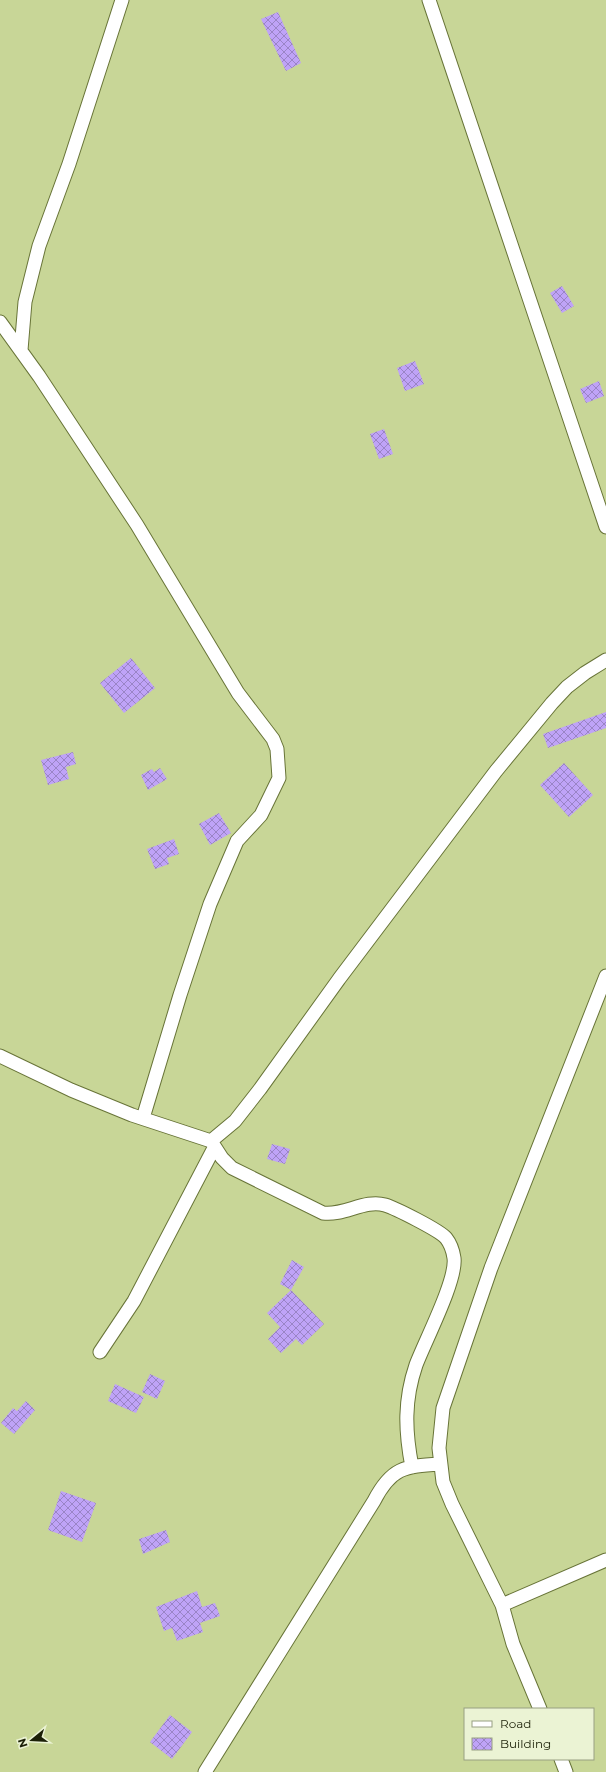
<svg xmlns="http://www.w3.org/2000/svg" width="606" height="1772" viewBox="0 0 606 1772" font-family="Montserrat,sans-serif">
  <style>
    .building { fill: url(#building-cross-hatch) }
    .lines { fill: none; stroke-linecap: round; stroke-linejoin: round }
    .minor-casing { stroke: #687438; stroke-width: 15 }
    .minor { stroke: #fff; stroke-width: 13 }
  </style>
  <defs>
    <pattern id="building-cross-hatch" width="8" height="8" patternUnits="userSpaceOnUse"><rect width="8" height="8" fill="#bfa3f7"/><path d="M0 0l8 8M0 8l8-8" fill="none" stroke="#9a84c6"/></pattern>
  </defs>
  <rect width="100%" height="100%" fill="#c8d697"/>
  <!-- building -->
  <path class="building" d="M278 12 301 63 286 71 261 19Z
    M562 286 574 306 562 313 550 293Z
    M415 361 424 384 405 391 397 368Z
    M599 381 604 396 586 403 580 389Z
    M384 429 393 454 379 459 370 434Z
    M131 658 155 688 124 713 100 683Z
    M606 712V728L548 748 543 734Z
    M73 752 76 764 66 767 69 779 48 785 41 760Z
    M564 763 593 795 569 817 540 785Z
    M160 768 167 779 148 790 141 775 152 769 154 772Z
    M219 813 231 833 210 845 199 824Z
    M174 839 179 854 167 858 169 864 155 869 147 849Z
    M272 1144 290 1149 285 1164 267 1159Z
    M292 1260 304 1267 291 1290 280 1284Z
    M291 1290 324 1324 302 1345 296 1339 281 1353 268 1339 280 1327 267 1313Z
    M150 1374 165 1381 157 1399 142 1392Z
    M115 1384 144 1397 136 1413 108 1401Z
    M26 1401 35 1410 14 1434 1 1423 13 1408 17 1411Z
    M61 1491 96 1503 82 1542 48 1530Z
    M166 1530 170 1542 143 1554 139 1539Z
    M197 1591 202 1607 215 1603 220 1616 200 1623 203 1632 177 1641 172 1628 164 1631 156 1607Z
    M170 1715 192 1732 172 1759 150 1742Z"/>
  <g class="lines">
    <!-- minor casing -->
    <g class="minor-casing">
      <path id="minor" d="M429 0 606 527
        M0 322 39 376 137 525 238 693 273 739 277 749 279 778 261 815 237 841 210 904 180 995 143 1118
        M21 350 25 302 39 246 69 164 122 0
        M0 1056 71 1090 132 1115 211 1141 222 1158 232 1168 323 1213C344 1216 365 1199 385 1205 395 1208 439 1230 446 1238 450 1243 453 1251 454 1258 457 1280 425 1341 416 1365 404 1400 405 1431 412 1467
        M211 1141 235 1121 260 1089 339 979 496 771 552 703 567 687 585 673 606 660
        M100 1352 134 1301 214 1148
        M502 1605 606 1560
        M540 1709 513 1644 502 1605 452 1504 443 1482 439 1448 443 1408 491 1268 606 976
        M561 1759 566 1772
        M205 1772 374 1501C391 1468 404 1466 440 1464"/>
    </g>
    <!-- minor -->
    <use href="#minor" class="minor"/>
  </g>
  <!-- legend -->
  <rect x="464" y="1708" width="130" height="52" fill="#ebf3d4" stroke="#989f82"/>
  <rect x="472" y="1721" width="20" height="6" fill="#ffffff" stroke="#989f82"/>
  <text x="500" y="1728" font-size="12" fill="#1b2007">Road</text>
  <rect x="472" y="1738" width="20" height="12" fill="url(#building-cross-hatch)" stroke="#989f82"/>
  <text x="500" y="1748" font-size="12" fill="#1b2007">Building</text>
  <!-- north arrow -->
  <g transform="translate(32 1740) rotate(252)" stroke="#ebf3d4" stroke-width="3" paint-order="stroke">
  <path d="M0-3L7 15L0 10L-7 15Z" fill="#1b2007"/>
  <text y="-6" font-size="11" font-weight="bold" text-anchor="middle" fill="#1b2007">N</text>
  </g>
</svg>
